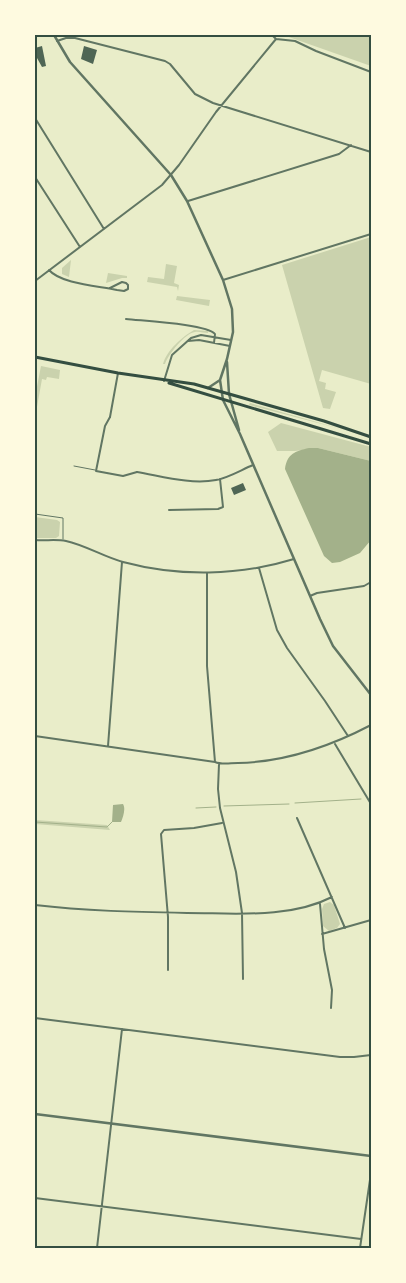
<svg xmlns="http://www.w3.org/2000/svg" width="406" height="1283" viewBox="0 0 406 1283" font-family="Raleway,sans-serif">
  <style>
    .green { fill: #cad2ad }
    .water { fill: #a3b18a }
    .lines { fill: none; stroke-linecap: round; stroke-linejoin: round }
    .stream { stroke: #a3b18a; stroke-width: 1 }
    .building { fill: #4f6655 }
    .service { stroke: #617663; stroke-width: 1 }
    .pedestrian { stroke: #617663; stroke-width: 2 }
    .minor { stroke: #617663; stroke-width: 2 }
    .tertiary { stroke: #617663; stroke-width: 2.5 }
    .primary { stroke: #344e41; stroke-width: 3 }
    .neatline { fill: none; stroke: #344e41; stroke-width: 2 }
  </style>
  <rect width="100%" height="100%" fill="#e9edc9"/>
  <!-- green -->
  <path class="green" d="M285 35H371V66L286 36Z
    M371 237V384L322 370 319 381 326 383 325 389 336 392 330 409 323 408 282 265Z
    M71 260 69 277 62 274V268Z
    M166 264 177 266 174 283 179 285 178 291 177 287 147 282 148 277 164 279Z
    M108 273 127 276V278H122L106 283Z
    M177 296 210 300 209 306 176 300Z
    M194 330 208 331V333C204 333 199 331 195 332 185 333 168 355 165 364H163C167 350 182 337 194 330Z
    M41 366 60 370 59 379 47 377 46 380 42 379 35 418V397Z
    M250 403 341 429 249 405Z
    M281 423 371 447V461L318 448 295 451H277L268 432Z
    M35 517 57 520 60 522 59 536 56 538H35Z
    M35 820 107 825 110 830 35 824Z
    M330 902 334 905 340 924 337 928 329 931 323 926 322 909 324 904Z"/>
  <!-- water -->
  <path class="water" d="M309 448H318L371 461V540L360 553 340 562 332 563 324 556 285 469C287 454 295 451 309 448Z
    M123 804C126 809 123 817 121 822H112L113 805Z"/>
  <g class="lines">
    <!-- stream -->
    <path class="stream" d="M295 803 361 799
      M224 806 289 804
      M196 808 216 807
      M35 822 107 827 112 822"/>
  </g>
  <!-- building -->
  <path class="building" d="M42 46 46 66 42 67 37 58H35V55H37L35 48Z
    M84 46 97 50 93 64 81 59Z
    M243 483 246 490 234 495 231 488Z"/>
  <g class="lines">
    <!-- service -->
    <path class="service" d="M74 466 95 470
      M35 514 63 518V539"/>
    <!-- pedestrian -->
    <path class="pedestrian" d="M110 417 105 426 96 471 123 476 137 472"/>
    <!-- minor -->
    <path class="minor" d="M272 35 276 39 295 41 316 51 371 72
      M57 41 66 38H75L165 61 170 64 195 94 213 103 371 152
      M35 118 104 229
      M35 177 80 247
      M188 201 339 154 351 145
      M49 270C61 284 99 286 117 290L124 291 128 289V285L126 283 122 282 110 288
      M223 280 371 234
      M35 281 162 185 179 165 216 112 276 39
      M126 319C143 321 207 324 215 334L214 343
      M188 341 199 340 230 346
      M164 381 172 355 191 338 201 335 231 340
      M110 417 118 373
      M137 472C161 476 191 485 216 480 228 478 241 470 253 465
      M169 510 218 509 223 507 220 479
      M35 540C45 541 56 539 66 541 85 545 104 557 123 562 179 577 239 576 294 559
      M259 568 277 630 287 648 325 701 348 736
      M207 573V666L215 762
      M310 596 317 593 364 586 371 582
      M35 736 215 762C222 765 230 763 238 763 285 762 329 747 371 725
      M335 744 371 804
      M108 746 122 562
      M219 764 218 789 220 808 236 872 242 913 243 979
      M297 818 345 928
      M320 904 324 949 332 990 331 1008
      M35 905C85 911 136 912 187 913 234 913 289 919 332 897
      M322 934 371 920
      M168 970V917L161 834 164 830 194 828 222 823
      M35 1018 340 1057H354L371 1055
      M35 1198 361 1239
      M97 1248 122 1029
      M360 1248 371 1173"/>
    <!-- tertiary -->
    <path class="tertiary" d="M54 35 70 62 171 175 187 201 223 280 232 309 233 332 227 359 220 380 223 400 240 434 320 619 333 646 371 695
      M227 362 229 394 239 430
      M208 388 220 380
      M35 1114 371 1156"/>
    <!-- primary -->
    <path class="primary" d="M35 357 118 373 194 384 324 421 371 437
      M169 383 371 444"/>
  </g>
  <!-- border -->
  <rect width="406" height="1283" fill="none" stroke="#fefae0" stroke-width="72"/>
  <rect x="36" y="36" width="334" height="1211" class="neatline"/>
</svg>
